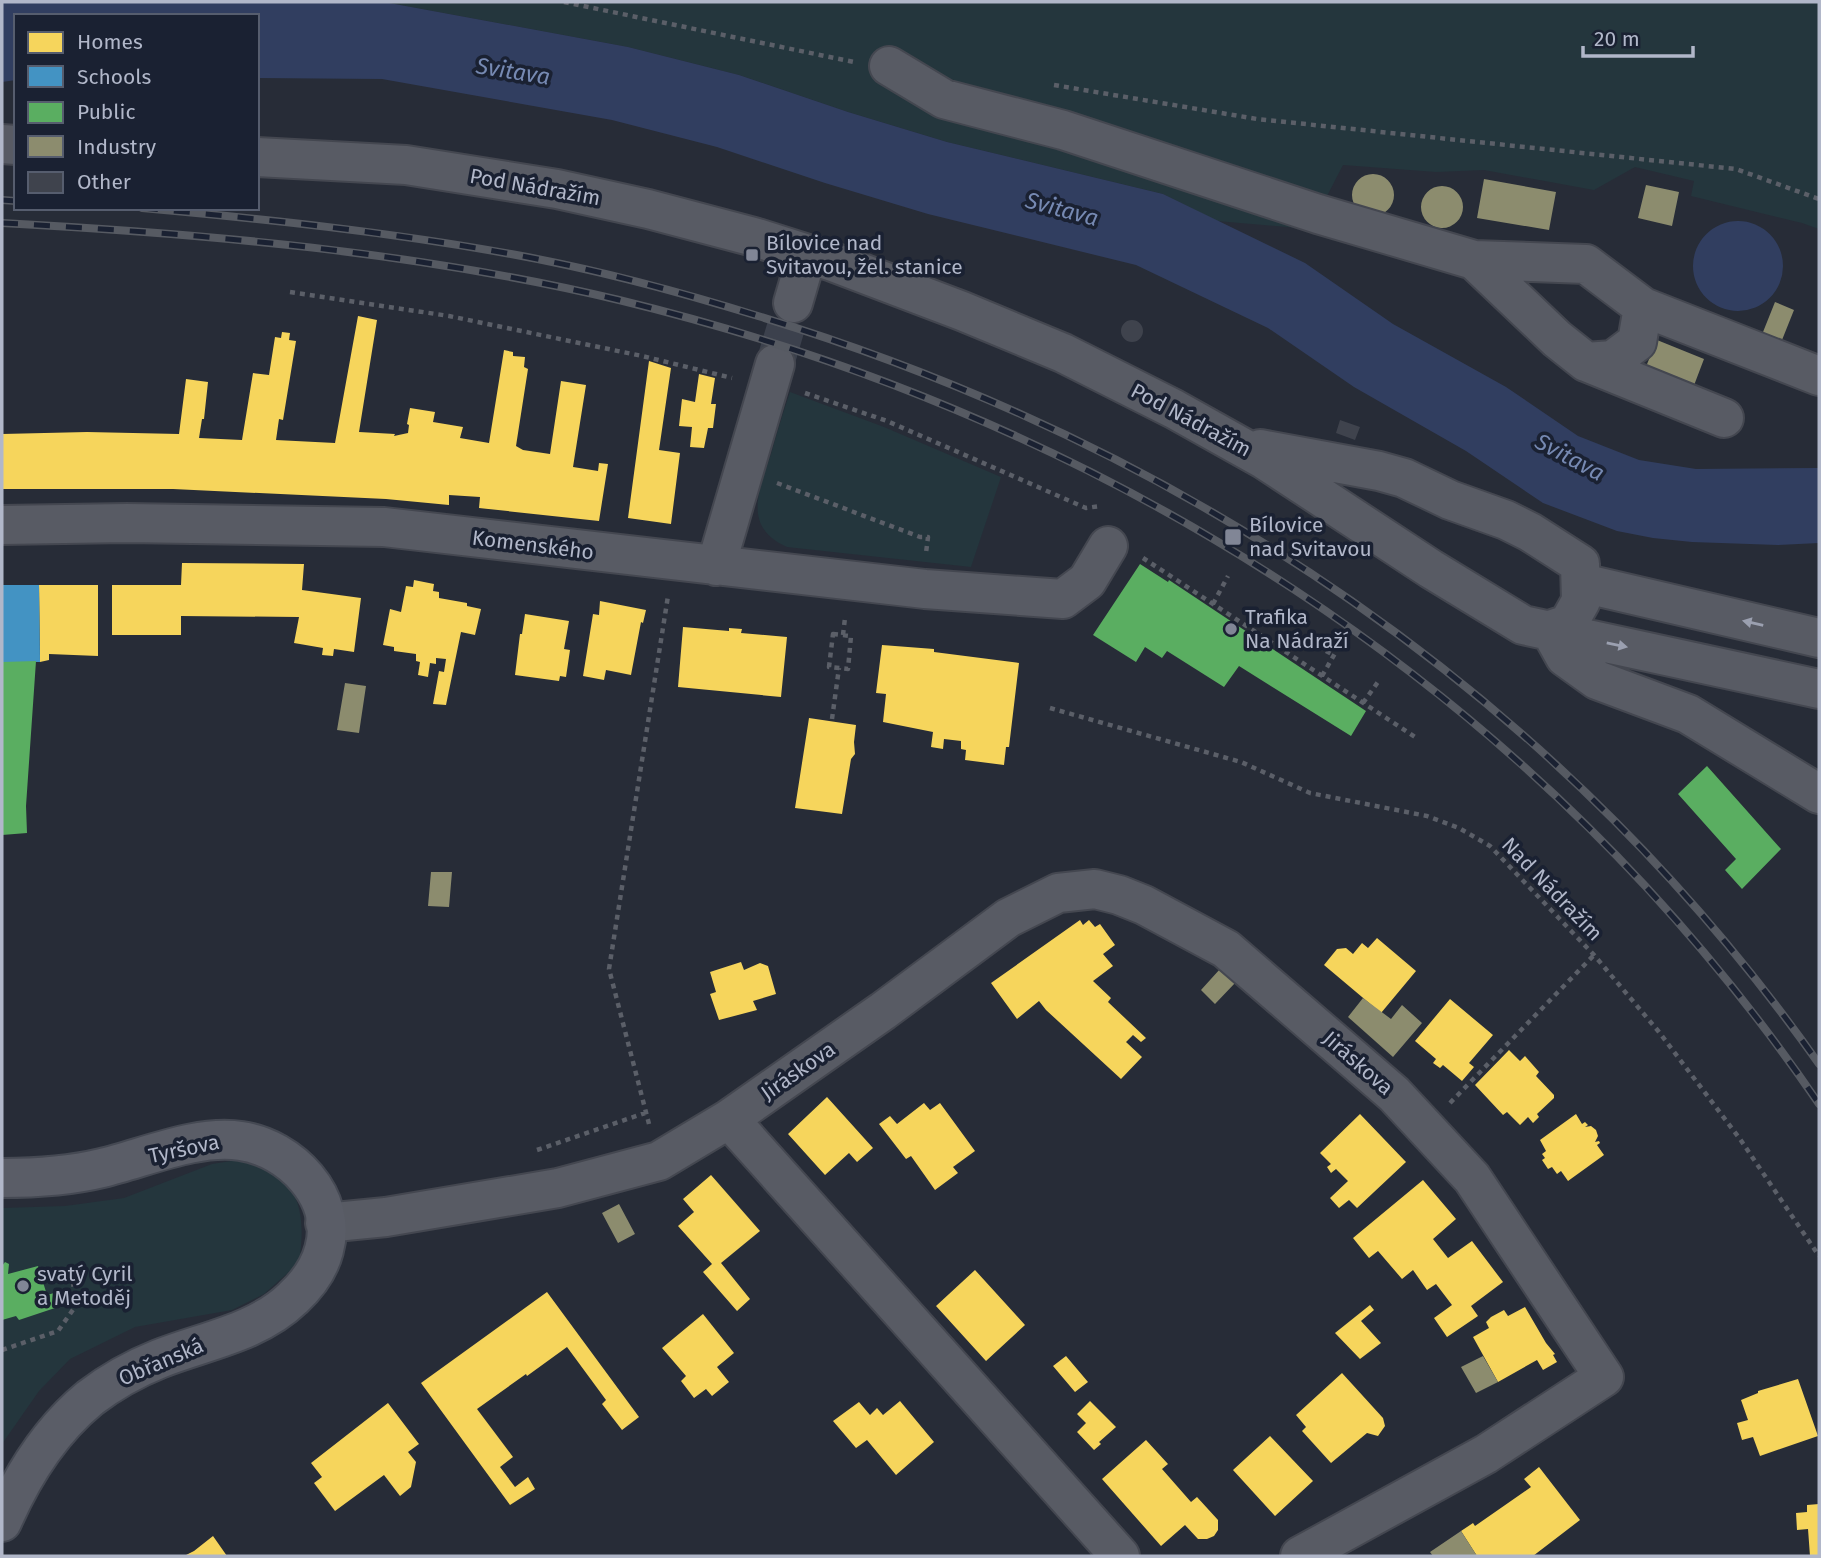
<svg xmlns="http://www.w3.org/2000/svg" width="1821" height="1558" viewBox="0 0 1821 1558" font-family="'Fira Sans',sans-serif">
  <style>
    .green { fill: #24363d }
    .water { fill: #313e60 }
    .homes { fill: #f6d55c }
    .schools { fill: #4393c3 }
    .public { fill: #5aae61 }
    .industry { fill: #8c8c6e }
    .building { fill: #3f434d }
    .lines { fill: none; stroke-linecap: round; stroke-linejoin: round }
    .minor-tunnel { stroke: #3c414d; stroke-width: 38; stroke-dasharray: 38 19; stroke-linecap: butt }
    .minor-casing { stroke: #444750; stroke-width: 42 }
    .major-casing { stroke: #454953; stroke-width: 42 }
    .path { stroke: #5b5f68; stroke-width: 4.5; stroke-dasharray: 5 5; stroke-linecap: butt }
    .minor { stroke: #585b64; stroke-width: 38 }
    .major { stroke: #5a5d67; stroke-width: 38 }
    .rail-casing { stroke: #565a62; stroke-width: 8 }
    .rail { stroke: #1a2132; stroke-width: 5; stroke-dasharray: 16; stroke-linecap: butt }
    .oneway { fill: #9ba0b0 }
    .poi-dot { fill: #818696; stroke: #1a2132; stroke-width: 2.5 }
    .labels { text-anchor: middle; stroke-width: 7; stroke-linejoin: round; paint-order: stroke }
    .street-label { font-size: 21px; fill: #b1b7c9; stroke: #1a2132 }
    .poi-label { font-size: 21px; fill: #b1b7c9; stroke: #1a2132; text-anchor: start }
    .water-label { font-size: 23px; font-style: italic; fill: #7689b2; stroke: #1a2132 }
  </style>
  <rect width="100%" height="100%" fill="#272c37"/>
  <!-- green -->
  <path class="green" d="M384 2H1819V229L1802 223 1691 196 1694 181 1635 167 1594 190 1484 170 1436 172 1343 165 1310 229 1217 221 1163 194 947 142 848 112 739 75 628 47Z
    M790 392 884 427 1001 477 971 567 787 547C742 527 759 491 771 454 777 433 783 412 790 392Z
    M244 1159C299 1176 307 1209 299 1263L264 1294 232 1310 135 1327 70 1359 39 1391 2 1444V1208L65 1206 124 1198 212 1164Z"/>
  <!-- water -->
  <path class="water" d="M2 2H384L628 47 739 75 848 112 947 142 1163 194 1305 263 1393 324 1506 387 1578 436 1639 460 1696 469 1819 468V543L1778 545 1692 542 1653 538 1617 531 1543 503 1466 451 1354 387 1268 328 1136 265 928 214 825 183 717 147 612 120 382 79 257 78V16H16V80L2 82Z
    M1693 266a45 45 0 1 1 90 0a45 45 0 1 1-90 0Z"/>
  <!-- homes -->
  <path class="homes" d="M358 316 377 320 359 432 395 434 394 436 408 433 409 425 407 424 410 408 435 412 433 422 463 427 460 438 489 443 504 350 513 352V356L525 357 524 367 528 369 516 446 523 450 550 454 561 381 586 385 573 467 598 471 599 463 608 464 599 521 479 508 480 497 449 495V505L386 499 173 489H2V434L87 432 179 434 186 379 208 382 204 419H202L199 438 242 440 253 373 269 375 275 337 281 338 282 332 290 333 289 340 296 341 283 420 279 419 276 440 335 443Z
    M649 361 671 368 659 450 680 453 671 524 628 518Z
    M699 374 715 378 711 404H716L713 428H708L704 448 690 447 692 427 679 426 682 399 695 402Z
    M182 563 304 564 302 590 361 598 354 652 334 649 333 656 322 655 323 648 294 643 299 617 181 616V635H112V585H181Z
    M414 580 434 584 433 591 439 592V598L467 603V606L481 609 475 635 461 632 446 705 433 704 439 671 444 672 446 659 436 658V664L430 663 428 677 418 675 420 662 416 661V654L394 651V647L383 645 390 609 401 612 406 586 413 587Z
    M39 585H98V656L49 654V660L40 662Z
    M600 601 646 610 643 623 641 622 631 675 606 670 604 680 583 676 593 614 599 615Z
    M525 614 569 621 564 649 570 650 566 677 560 676 559 681 515 675 520 634H522Z
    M683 627 729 631V628L742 629 741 633 787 637 781 697 678 687Z
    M882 645 934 649V652L1019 663 1009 747H1006L1004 765 965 760 966 750 961 749V741L944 739 943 749 931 747 933 732 883 722 886 694 876 693Z
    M809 718 856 725 854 742 855 754 851 759 842 814 795 808Z
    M1080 920 1083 925 1089 920 1095 927 1100 924 1115 945 1103 954 1113 966 1093 981 1111 998 1108 1002 1146 1038 1141 1042 1133 1035 1126 1042 1142 1057 1121 1079 1046 1010 1039 1001 1017 1019 991 983Z
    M1377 938 1416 971 1381 1013 1324 965 1337 949 1346 948 1353 954 1362 943 1368 948Z
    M741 962 744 970 760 963 768 966 776 994 753 1001 757 1010 719 1020 710 994 716 992 710 972Z
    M1450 999 1493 1035 1469 1063 1474 1067 1462 1081 1443 1065 1440 1068 1433 1063 1436 1059 1415 1041Z
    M1509 1050 1520 1061 1525 1056 1539 1072 1536 1076 1554 1095V1098L1537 1114 1539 1117 1533 1123 1528 1117 1520 1125 1507 1112 1503 1115 1475 1085Z
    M827 1097 873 1148 857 1162 849 1153 825 1175 788 1134Z
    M924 1103 930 1110 940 1103 975 1151 953 1167 958 1173 935 1190 911 1156 906 1159 879 1124 890 1116 897 1124Z
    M1360 1114 1406 1162 1357 1208 1349 1200 1339 1208 1330 1198 1348 1181 1336 1169 1331 1173 1327 1167 1331 1164 1320 1153Z
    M1576 1114 1582 1124 1585 1122 1588 1125 1585 1127 1591 1126 1596 1130 1598 1136 1595 1142 1599 1141 1600 1143 1597 1145 1604 1155 1568 1181 1561 1171 1557 1174 1552 1167 1548 1169 1542 1160 1545 1158 1542 1154 1546 1151 1540 1140Z
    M711 1175 760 1231 721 1263 750 1299 737 1311 703 1272 712 1264 678 1226 694 1212 683 1199Z
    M1423 1180 1456 1219 1433 1239 1448 1258 1472 1241 1503 1282 1471 1306 1478 1316 1447 1337 1434 1318 1452 1305 1436 1284 1427 1290 1413 1270 1402 1279 1378 1251 1369 1258 1353 1238Z
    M975 1270 1025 1325 986 1361 936 1306Z
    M547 1292 639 1417 622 1430 602 1404 606 1400 567 1347 527 1376 526 1374 477 1409 513 1457 500 1467 515 1487 528 1477 535 1489 510 1505 421 1383Z
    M1370 1305 1374 1310 1361 1321 1381 1343 1360 1359 1335 1333Z
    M1525 1307 1546 1343 1555 1354 1553 1355 1557 1362 1543 1370 1537 1360 1498 1382 1473 1337 1489 1328 1486 1322 1491 1317 1504 1310 1508 1316Z
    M703 1314 734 1353 717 1367 729 1382 712 1396 706 1389 694 1398 681 1381 686 1376 662 1348Z
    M1066 1356 1088 1382 1075 1392 1053 1366Z
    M1342 1373 1383 1418 1385 1426 1378 1436 1367 1433 1331 1463 1302 1431 1306 1427 1296 1415Z
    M1798 1379 1818 1436 1760 1456 1753 1437 1742 1440 1737 1423 1748 1420 1741 1400 1758 1393V1391Z
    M900 1401 934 1442 896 1475 867 1440 856 1448 833 1421 859 1402 870 1415 877 1408 883 1415Z
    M1090 1401 1116 1427 1099 1442 1101 1444 1094 1450 1077 1432 1086 1423 1077 1414Z
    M388 1403 419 1444 408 1452 416 1462 411 1487 400 1496 384 1475 335 1511 314 1483 322 1477 311 1463Z
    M1270 1436 1313 1481 1275 1516 1233 1470Z
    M1146 1440 1168 1464 1162 1469 1191 1502 1197 1497 1218 1520V1530L1214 1536 1207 1539H1198L1185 1525 1161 1546 1102 1479Z
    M1539 1467 1580 1520 1533 1556H1477L1461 1531 1473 1523 1475 1526 1531 1487 1524 1479Z
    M1819 1504V1556H1810L1808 1529 1797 1530 1796 1513 1807 1512V1505Z
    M213 1536 227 1556H184L194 1551Z"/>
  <!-- schools -->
  <path class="schools" d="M2 585H39L40 662H2Z"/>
  <!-- public -->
  <path class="public" d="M1140 564 1168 582 1169 580 1366 711 1351 736 1239 666 1224 687 1167 651 1162 658 1145 647 1136 662 1093 635Z
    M36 661 26 806 27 833 2 835V662Z
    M1707 766 1781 849 1742 889 1725 870 1736 859 1678 794Z
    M5 1262 9 1264 8 1274 38 1266 47 1295 54 1293 59 1296 61 1302 58 1307 19 1320 16 1316 2 1320V1266Z"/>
  <!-- industry -->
  <path class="industry" d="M1352 195a21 21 0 1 1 42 0a21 21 0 1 1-42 0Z
    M1484 179 1556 192 1549 230 1477 218Z
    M1646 185 1679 192 1672 226 1638 218Z
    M1421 207a21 21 0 1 1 42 0a21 21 0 1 1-42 0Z
    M1775 302 1794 310 1780 345 1761 337Z
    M1657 340 1704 359 1693 388 1645 369Z
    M345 683 366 686 359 733 337 730Z
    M431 872H452L449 907 428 906Z
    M1220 969 1235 983 1215 1004 1201 990Z
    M1363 998 1391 1019 1402 1005 1422 1023 1393 1057 1348 1017Z
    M619 1204 635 1234 618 1243 602 1213Z
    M1483 1356 1498 1382 1476 1393 1461 1367Z
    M1461 1531 1477 1556H1433L1430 1552Z"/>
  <!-- building -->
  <path class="building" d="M1121 331a11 11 0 1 1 22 0a11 11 0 1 1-22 0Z
    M1340 420 1360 427 1355 440 1336 433Z"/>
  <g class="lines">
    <!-- minor-tunnel -->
    <path class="minor-tunnel" d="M775 364 793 303"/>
    <!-- minor casing -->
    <g class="minor-casing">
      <path id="minor" d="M889 66 944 99 1063 130 1318 214 1474 260 1586 264 1643 307 1819 376
        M2 144 16 145
        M257 157 406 165 557 189 648 209 754 237 833 262 962 311 1063 353 1174 409 1265 460 1431 569 1523 625 1819 689
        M1474 260 1557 339 1586 362 1613 360 1637 342 1643 307
        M793 303 807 255
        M1586 362 1724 418
        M1260 449 1379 471 1404 478 1450 500 1506 520 1530 532 1580 564 1581 601 1568 624 1550 630
        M2 525 127 523 384 527 925 589 1063 599 1087 581 1108 546
        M716 566 775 364
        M1582 583 1819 638
        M1550 630 1565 657 1597 680 1688 714 1819 794
        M729 1119 1120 1556
        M325 1223 386 1217 558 1188 659 1161 729 1119 883 1011 1008 918 1058 893 1095 889 1119 895 1144 905 1226 949 1394 1094 1472 1178 1604 1377 1486 1454 1300 1556"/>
    </g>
    <!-- major casing -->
    <g class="major-casing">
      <path id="major" d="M2 1178C35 1178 69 1176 102 1168 144 1158 198 1134 241 1141 290 1148 339 1197 324 1250 319 1269 307 1285 293 1298 257 1333 204 1341 159 1359 134 1369 111 1382 90 1398 51 1430 22 1476 2 1522"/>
    </g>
    <!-- path -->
    <path class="path" d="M564 2 854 62
      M1054 85 1257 119 1736 169 1819 199
      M290 292 449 316 642 356 732 378
      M805 393 887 421 1086 508 1100 506
      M777 483 920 537H928L926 553
      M1143 558 1418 739
      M1213 604 1228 576
      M833 634 851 636 848 669 829 667Z
      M843 635 845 618
      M1326 651 1334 655
      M1322 676 1338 648
      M1363 703 1380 679
      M1050 708 1241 762 1310 793 1427 816 1459 828 1490 846 1594 955 1659 1032 1740 1139 1819 1256
      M832 719 839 668
      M1450 1103 1594 955
      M649 1124 609 969 668 596
      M537 1150 645 1113
      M2 1350 58 1331 77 1304 71 1273"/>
    <!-- minor -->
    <use href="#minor" class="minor"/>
    <!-- major -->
    <use href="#major" class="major"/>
    <!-- rail casing -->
    <g class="rail-casing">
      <path id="rail" d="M2 200 16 201
        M142 208C265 219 389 232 511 254 595 269 677 291 758 316 1186 446 1560 697 1819 1064
        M2 223C209 234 417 252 619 300 1106 418 1535 688 1819 1104"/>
    </g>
    <!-- rail -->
    <use href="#rail" class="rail"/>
  </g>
  <!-- one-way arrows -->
  <defs><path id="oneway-solid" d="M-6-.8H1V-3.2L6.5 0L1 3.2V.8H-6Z" transform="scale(1.75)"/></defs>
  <g class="oneway">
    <use href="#oneway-solid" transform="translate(1753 623) rotate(-167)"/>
    <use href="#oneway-solid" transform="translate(1617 645) rotate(12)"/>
  </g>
  <!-- markers -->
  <g class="poi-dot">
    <rect x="745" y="248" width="14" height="14" rx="3.5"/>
    <rect x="1224" y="528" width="18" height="18" rx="3.5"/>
    <circle cx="1231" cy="629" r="7"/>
    <circle cx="23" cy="1286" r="7"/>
  </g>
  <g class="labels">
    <!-- street labels -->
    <g class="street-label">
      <text transform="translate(535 187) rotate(10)" y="7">Pod Nádražím</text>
      <text transform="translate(1191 420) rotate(28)" y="7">Pod Nádražím</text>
      <text transform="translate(533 545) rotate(7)" y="7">Komenského</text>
      <text transform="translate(1552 889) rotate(46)" y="7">Nad Nádražím</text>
      <text transform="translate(1358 1063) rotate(41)" y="7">Jiráskova</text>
      <text transform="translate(798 1071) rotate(-35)" y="7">Jiráskova</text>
      <text transform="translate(184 1149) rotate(-12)" y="7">Tyršova</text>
      <text transform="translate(161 1362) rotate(-23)" y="7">Obřanská</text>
    </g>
    <!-- poi labels -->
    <g class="poi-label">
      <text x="766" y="250">Bílovice nad<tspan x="766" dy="24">Svitavou, žel. stanice</tspan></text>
      <text x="1249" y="532">Bílovice<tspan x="1249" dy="24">nad Svitavou</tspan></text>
      <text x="1245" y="624">Trafika<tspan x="1245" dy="24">Na Nádraží</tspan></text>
      <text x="37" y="1281">svatý Cyril<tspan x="37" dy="24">a Metoděj</tspan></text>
    </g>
    <!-- water labels -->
    <g class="water-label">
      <text transform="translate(513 71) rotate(9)" y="8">Svitava</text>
      <text transform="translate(1062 209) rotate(15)" y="8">Svitava</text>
      <text transform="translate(1570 457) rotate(28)" y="8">Svitava</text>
    </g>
  </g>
  <!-- border -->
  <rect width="1821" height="1558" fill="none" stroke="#b1b7c9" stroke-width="7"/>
  <!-- legend -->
  <rect x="14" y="14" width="245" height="196" fill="#1a2132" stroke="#565d6e" stroke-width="2"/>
  <rect x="28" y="32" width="35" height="21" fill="#f6d55c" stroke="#565d6e" stroke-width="2"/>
  <text x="77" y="49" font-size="21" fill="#b1b7c9">Homes</text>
  <rect x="28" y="66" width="35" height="21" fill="#4393c3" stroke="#565d6e" stroke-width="2"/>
  <text x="77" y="84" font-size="21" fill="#b1b7c9">Schools</text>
  <rect x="28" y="102" width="35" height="21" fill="#5aae61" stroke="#565d6e" stroke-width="2"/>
  <text x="77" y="119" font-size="21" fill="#b1b7c9">Public</text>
  <rect x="28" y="136" width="35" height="21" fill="#8c8c6e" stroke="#565d6e" stroke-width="2"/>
  <text x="77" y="154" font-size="21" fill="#b1b7c9">Industry</text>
  <rect x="28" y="172" width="35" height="21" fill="#3f434d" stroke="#565d6e" stroke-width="2"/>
  <text x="77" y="189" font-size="21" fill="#b1b7c9">Other</text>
  <!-- scale -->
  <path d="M1583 46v10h110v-10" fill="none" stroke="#b1b7c9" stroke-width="3.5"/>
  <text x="1594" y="46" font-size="21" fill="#b1b7c9" stroke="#1a2132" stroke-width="5" paint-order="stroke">20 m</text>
</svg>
